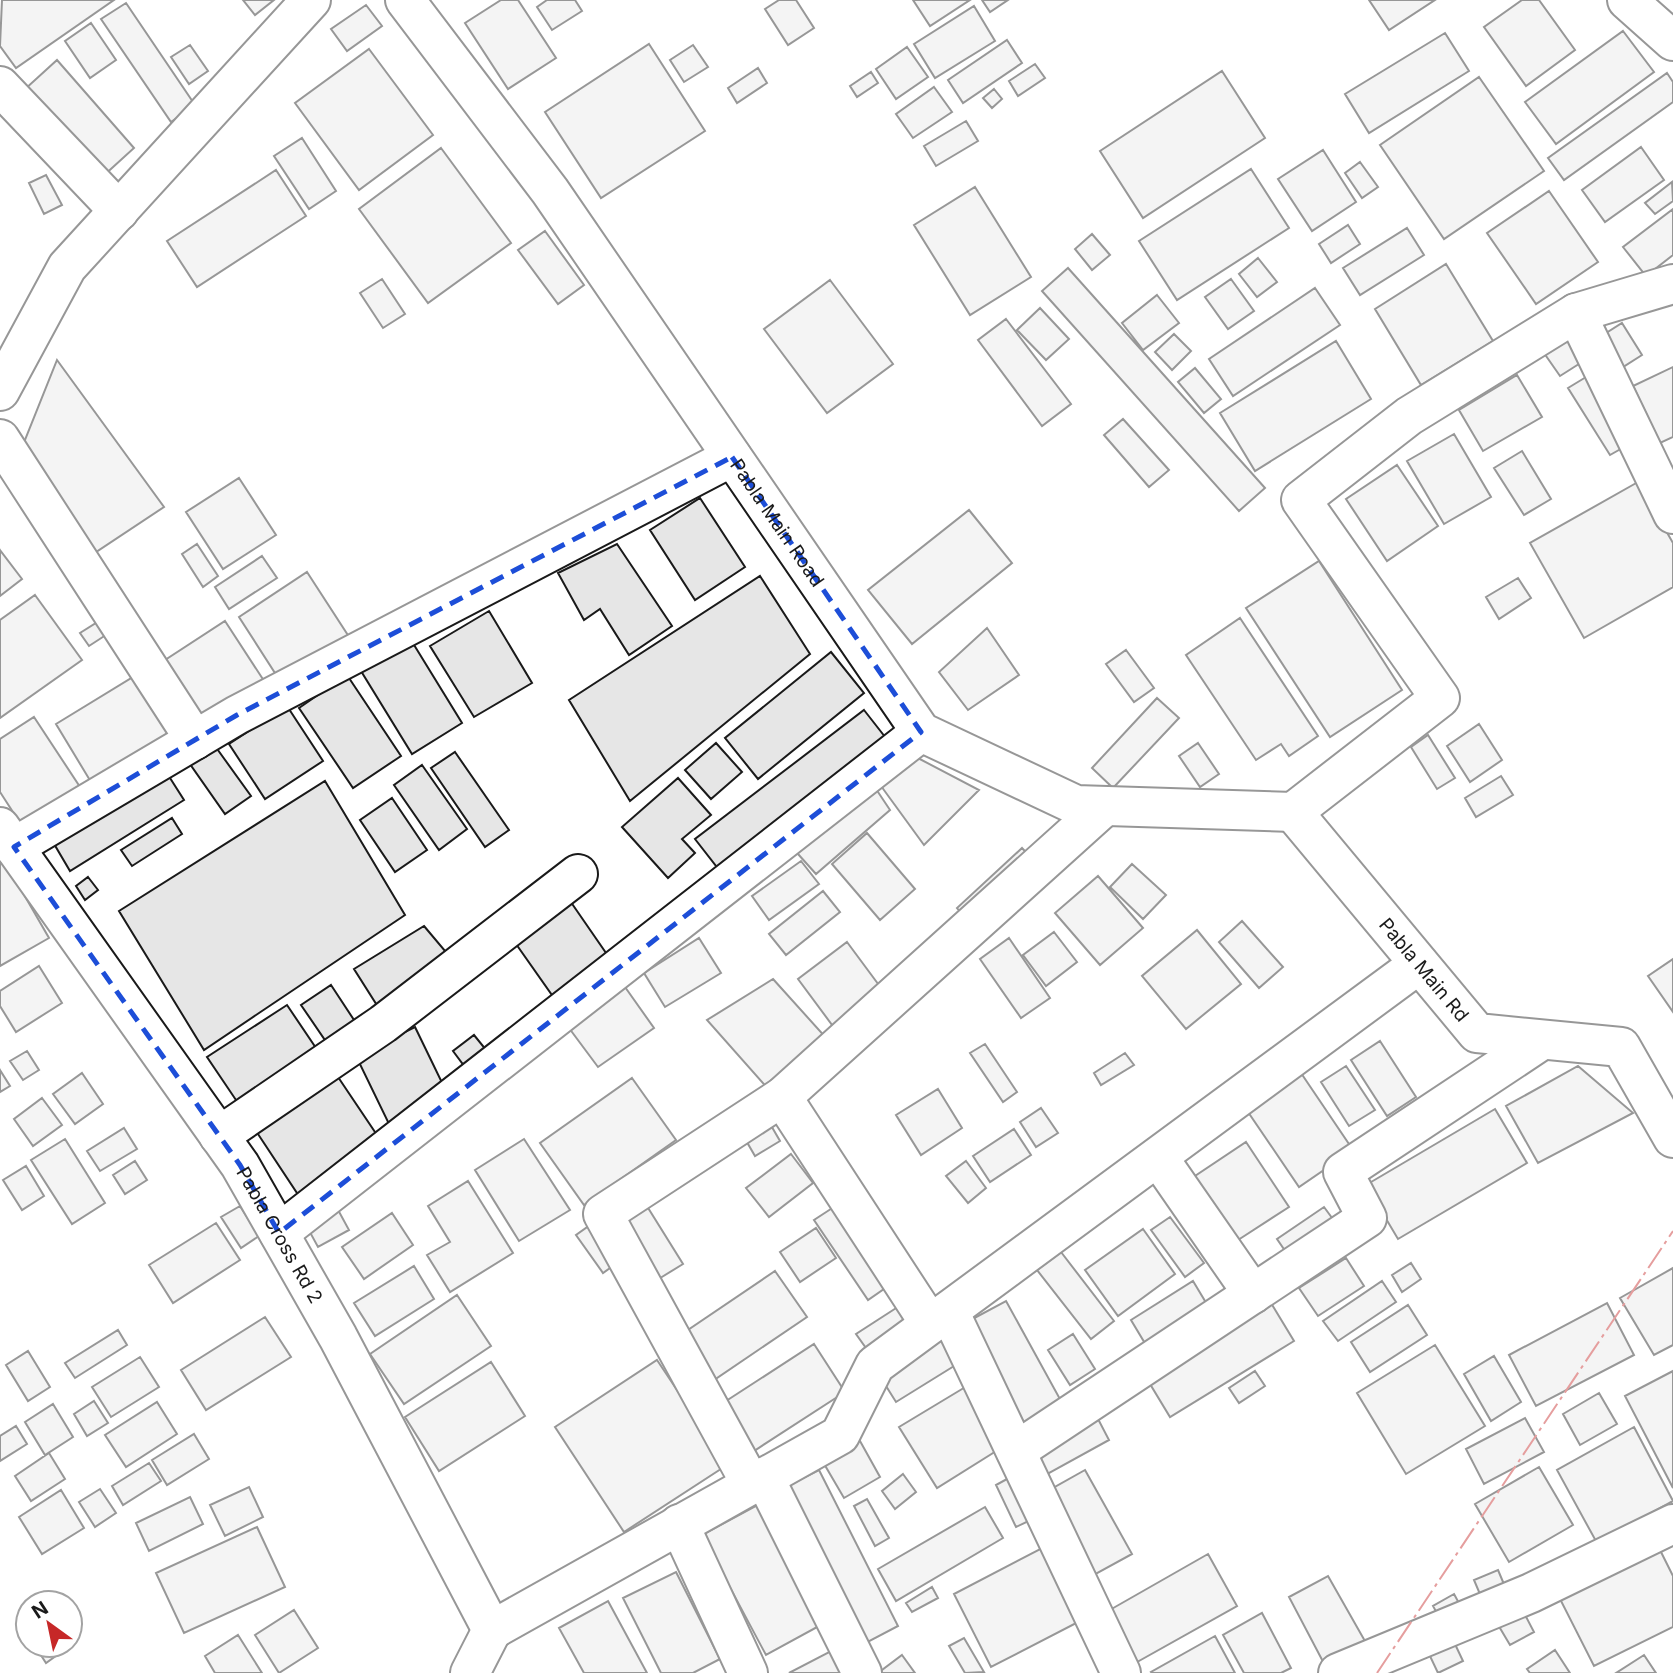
<svg xmlns="http://www.w3.org/2000/svg" width="1673" height="1673" viewBox="0 0 1673 1673" font-family="Inter,sans-serif">
  <style>
    .building { fill: #e6e6e6; stroke: #1a1a1a; stroke-width: 2 }
    .lines { fill: none; stroke-linecap: round; stroke-linejoin: round }
    .street-casing { stroke: #1a1a1a; stroke-width: 42 }
    .street { stroke: #fff; stroke-width: 38 }
    .power { stroke: #c62828; stroke-width: 2; stroke-dasharray: 24 5 3.5 5; stroke-linecap: butt }
    .marked { fill: none; stroke: #1d4ed8; stroke-width: 5; stroke-dasharray: 14 9; stroke-linejoin: round }
    .labels { text-anchor: middle; stroke-width: 5; stroke-linejoin: round; paint-order: stroke }
    .street-label { font-size: 19px; fill: #1a1a1a; stroke: #fff }
  </style>
  <rect width="100%" height="100%" fill="#fff"/>
  <!-- building -->
  <path class="building" d="M2 0H114L16 68 0 46Z
    M243 0H274L255 15Z
    M501 0H518L556 58 508 89 465 23Z
    M547 0H575L582 11 552 30 537 7Z
    M779 0H796L814 28 788 45 765 9Z
    M913 0H970L930 26Z
    M982 0H1008L990 12Z
    M1369 0H1435L1389 30Z
    M1522 0H1539L1575 50 1526 86 1484 27Z
    M126 3 195 105 171 122 101 19Z
    M366 5 382 26 347 51 331 29Z
    M974 6 995 41 935 78 914 44Z
    M91 23 116 60 90 78 65 41Z
    M1623 31 1654 72 1556 144 1525 102Z
    M1445 33 1469 71 1369 133 1345 94Z
    M1007 40 1022 63 963 103 948 80Z
    M649 44 705 131 601 198 545 112Z
    M190 45 208 71 189 84 171 57Z
    M693 45 708 67 684 82 670 60Z
    M907 47 928 77 896 99 876 69Z
    M369 49 433 135 359 190 295 103Z
    M57 60 134 148 101 178 24 90Z
    M1035 64 1045 78 1018 96 1009 81Z
    M758 68 767 83 737 103 728 88Z
    M1222 71 1265 138 1143 218 1100 151Z
    M871 72 878 83 857 97 850 86Z
    M1667 73 1673 82V102L1564 180 1548 158Z
    M1479 77 1544 171 1444 239 1380 145Z
    M934 87 952 112 913 138 896 114Z
    M994 89 1002 99 992 108 983 98Z
    M966 121 978 141 936 166 924 146Z
    M302 138 336 191 309 209 274 156Z
    M1641 147 1664 180 1605 222 1582 190Z
    M441 148 511 243 428 303 359 209Z
    M1323 150 1356 202 1312 231 1278 179Z
    M1360 162 1378 187 1362 198 1345 173Z
    M1251 169 1289 228 1177 300 1139 241Z
    M276 170 306 216 197 287 167 241Z
    M46 175 62 205 44 214 29 183Z
    M1672 182 1673 201 1655 214 1645 203Z
    M975 187 1031 277 970 315 914 225Z
    M1549 191 1598 262 1536 304 1487 233Z
    M1673 209V255L1646 276 1623 247Z
    M1348 225 1360 244 1331 263 1319 244Z
    M1407 228 1424 255 1360 295 1343 268Z
    M545 231 584 285 558 304 518 250Z
    M1092 234 1110 255 1092 270 1075 249Z
    M1258 258 1277 282 1257 297 1239 274Z
    M1446 264 1493 341 1421 385 1375 309Z
    M1068 268 1265 488 1239 511 1042 291Z
    M382 279 405 314 383 328 360 293Z
    M1231 279 1254 311 1228 329 1205 297Z
    M830 280 893 364 827 413 764 329Z
    M1315 288 1340 325 1233 396 1209 359Z
    M1157 295 1179 323 1143 350 1122 323Z
    M1040 308 1069 339 1046 360 1017 330Z
    M1006 319 1071 404 1042 426 978 340Z
    M1622 323 1642 355 1623 367 1603 335Z
    M1174 334 1191 351 1172 370 1155 352Z
    M1566 338 1582 362 1560 376 1544 353Z
    M1336 341 1371 399 1255 471 1220 413Z
    M57 360 164 507 90 556 21 450Z
    M1673 367V437L1660 443 1633 386Z
    M1195 368 1221 399 1204 413 1178 382Z
    M1591 374 1633 442 1610 455 1568 388Z
    M1517 375 1542 417 1483 451 1459 410Z
    M1123 419 1169 470 1149 487 1104 435Z
    M1454 434 1491 497 1444 524 1407 461Z
    M1522 451 1551 499 1524 515 1494 468Z
    M1397 465 1438 526 1387 561 1346 499Z
    M239 478 276 535 223 569 186 512Z
    M1638 482 1673 543V587L1584 638 1530 543Z
    M700 498 745 567 695 600 650 530Z
    M969 510 1012 563 912 644 868 590Z
    M197 544 218 576 203 587 182 554Z
    M617 544 672 626 629 655 600 609 584 620 558 573Z
    M0 550 22 579 0 596Z
    M262 556 277 578 229 609 215 587Z
    M1319 561 1402 690 1330 737 1246 608Z
    M307 572 353 643 284 687 239 617Z
    M760 576 810 654 630 801 569 700Z
    M1518 578 1531 598 1499 619 1486 597Z
    M35 595 82 660 0 718V620Z
    M489 611 532 683 474 717 430 646Z
    M104 618 112 631 89 646 80 633Z
    M1240 618 1318 736 1289 756 1281 744 1256 760 1186 655Z
    M225 621 268 687 205 728 162 662Z
    M987 628 1019 675 968 710 939 672Z
    M411 640 462 723 412 754 361 671Z
    M1126 650 1154 688 1134 702 1106 664Z
    M831 652 864 693 758 779 725 738Z
    M138 674 179 743 97 792 56 724Z
    M347 675 401 756 353 788 299 708Z
    M1157 698 1179 718 1113 788 1092 768Z
    M287 706 323 761 265 799 229 744Z
    M864 710 889 742 720 871 695 839Z
    M34 717 82 790 24 829 0 792V739Z
    M1479 724 1502 760 1470 782 1447 746Z
    M1428 735 1455 778 1437 789 1411 747Z
    M210 739 251 796 225 814 185 757Z
    M716 743 742 772 711 799 685 770Z
    M1198 743 1219 774 1200 787 1179 756Z
    M455 752 509 830 485 847 431 768Z
    M914 756 979 790 924 845 881 786Z
    M422 765 467 829 439 850 394 785Z
    M163 767 184 800 70 871 50 837Z
    M1501 776 1513 795 1476 817 1465 798Z
    M678 778 711 815 682 839 695 853 668 878 622 827Z
    M870 780 890 810 816 874 789 844Z
    M325 781 405 915 204 1050 119 911Z
    M392 798 427 850 395 872 360 820Z
    M172 818 182 834 132 866 121 850Z
    M867 833 915 889 880 920 832 864Z
    M1022 848 1035 862 970 923 957 908Z
    M0 853 49 938 0 966Z
    M801 861 819 884 769 920 752 896Z
    M1132 864 1166 895 1143 919 1110 887Z
    M1098 876 1143 928 1100 965 1055 913Z
    M88 877 98 890 85 900 76 886Z
    M823 891 840 912 786 955 769 934Z
    M566 895 615 966 559 1005 509 934Z
    M1242 921 1283 967 1259 988 1219 942Z
    M424 926 451 958 380 1010 354 969Z
    M1197 930 1241 984 1186 1029 1142 976Z
    M1054 932 1077 962 1046 986 1023 955Z
    M699 938 721 973 665 1007 644 973Z
    M1009 938 1050 998 1021 1018 980 959Z
    M847 942 887 996 838 1033 798 979Z
    M1673 959V1012L1648 976Z
    M39 966 62 1003 16 1032 0 1006V991Z
    M773 979 846 1060 778 1100 707 1020Z
    M331 985 356 1023 327 1043 301 1005Z
    M625 987 654 1028 598 1067 569 1028Z
    M287 1005 320 1054 240 1106 207 1057Z
    M415 1027 448 1095 389 1124 356 1056Z
    M474 1035 487 1051 465 1067 453 1051Z
    M1380 1041 1416 1097 1387 1116 1351 1060Z
    M985 1044 1017 1092 1003 1102 970 1053Z
    M27 1051 39 1070 23 1080 10 1061Z
    M1125 1053 1134 1065 1101 1085 1094 1073Z
    M1346 1066 1375 1110 1349 1126 1321 1082Z
    M1578 1066 1633 1113 1538 1163 1506 1106Z
    M0 1070 10 1086 0 1092Z
    M82 1073 103 1104 75 1124 53 1094Z
    M1301 1073 1353 1150 1299 1187 1246 1109Z
    M336 1074 381 1141 299 1196 254 1128Z
    M632 1078 676 1140 584 1205 540 1143Z
    M938 1089 962 1128 921 1155 896 1115Z
    M42 1098 62 1125 33 1146 14 1119Z
    M1041 1108 1058 1133 1036 1147 1020 1122Z
    M1495 1109 1527 1163 1398 1239 1366 1185Z
    M769 1122 780 1141 755 1156 744 1137Z
    M124 1128 137 1149 100 1171 87 1151Z
    M1014 1129 1031 1155 990 1182 973 1156Z
    M65 1139 105 1203 72 1224 31 1160Z
    M524 1139 570 1210 519 1241 475 1170Z
    M1246 1142 1289 1207 1235 1242 1192 1178Z
    M791 1154 813 1183 769 1217 746 1188Z
    M135 1161 147 1180 125 1194 113 1175Z
    M966 1161 986 1188 968 1203 946 1176Z
    M26 1166 44 1196 22 1210 3 1180Z
    M468 1181 513 1253 450 1292 427 1255 450 1242 428 1206Z
    M645 1203 683 1264 657 1280 619 1220Z
    M840 1203 894 1282 868 1300 814 1220Z
    M240 1206 259 1236 241 1248 221 1217Z
    M1324 1207 1335 1222 1288 1255 1277 1239Z
    M337 1208 349 1230 318 1247 306 1225Z
    M392 1213 413 1245 364 1279 342 1247Z
    M1170 1217 1204 1263 1185 1277 1151 1230Z
    M216 1223 240 1260 173 1303 149 1265Z
    M593 1223 620 1261 603 1273 576 1235Z
    M816 1228 836 1258 800 1282 780 1252Z
    M1143 1229 1175 1274 1118 1316 1085 1270Z
    M1061 1252 1114 1321 1091 1339 1037 1270Z
    M1346 1258 1364 1286 1318 1316 1299 1288Z
    M1411 1263 1421 1279 1402 1292 1392 1275Z
    M414 1266 434 1299 375 1336 354 1303Z
    M1673 1268V1345L1654 1355 1620 1298Z
    M775 1271 807 1317 714 1380 682 1334Z
    M1193 1281 1211 1311 1149 1350 1131 1320Z
    M1382 1281 1396 1302 1338 1341 1323 1321Z
    M457 1295 491 1346 404 1404 370 1354Z
    M907 1301 921 1321 871 1355 856 1334Z
    M1006 1301 1066 1410 1025 1433 965 1323Z
    M1271 1303 1294 1341 1170 1417 1147 1379Z
    M1607 1303 1634 1355 1536 1406 1509 1355Z
    M1408 1305 1427 1335 1370 1372 1351 1342Z
    M265 1317 291 1357 206 1410 181 1370Z
    M118 1330 127 1345 75 1378 65 1363Z
    M951 1333 967 1358 896 1402 881 1378Z
    M1073 1334 1095 1369 1070 1385 1048 1350Z
    M814 1344 845 1392 754 1451 723 1403Z
    M1435 1345 1485 1426 1406 1474 1357 1393Z
    M28 1351 50 1387 28 1401 6 1365Z
    M1494 1356 1521 1402 1491 1421 1464 1374Z
    M140 1357 159 1387 111 1417 92 1387Z
    M657 1360 727 1465 624 1532 555 1427Z
    M491 1362 525 1416 439 1471 405 1417Z
    M1255 1371 1265 1386 1239 1403 1229 1388Z
    M1673 1371V1488L1625 1396Z
    M972 1383 1009 1443 937 1488 899 1427Z
    M1599 1393 1617 1424 1580 1445 1563 1414Z
    M94 1401 108 1423 87 1436 74 1414Z
    M157 1402 177 1434 126 1467 105 1435Z
    M53 1404 73 1437 45 1455 25 1422Z
    M1097 1417 1109 1440 1042 1477 1030 1454Z
    M1525 1418 1544 1452 1484 1484 1466 1449Z
    M16 1426 27 1444 0 1461V1436Z
    M1634 1427 1673 1501 1597 1543 1557 1470Z
    M194 1434 209 1459 167 1485 152 1460Z
    M860 1441 880 1477 844 1498 823 1462Z
    M49 1453 65 1479 31 1501 15 1476Z
    M149 1463 161 1481 123 1505 112 1486Z
    M1539 1467 1573 1525 1509 1562 1475 1504Z
    M819 1470 898 1626 862 1645 783 1488Z
    M1085 1470 1132 1554 1092 1576 1046 1492Z
    M1018 1473 1039 1516 1016 1527 996 1485Z
    M903 1474 916 1492 895 1509 882 1491Z
    M249 1487 263 1517 225 1536 210 1505Z
    M100 1489 116 1513 95 1527 79 1502Z
    M61 1490 84 1528 42 1554 19 1517Z
    M190 1497 203 1524 149 1551 136 1523Z
    M867 1499 889 1538 875 1546 854 1506Z
    M765 1501 830 1620 766 1655 702 1535Z
    M985 1507 1003 1538 896 1601 878 1569Z
    M257 1527 285 1587 184 1633 156 1573Z
    M1046 1546 1084 1619 991 1667 954 1594Z
    M1658 1546 1673 1576V1627L1594 1666 1558 1595Z
    M1208 1554 1237 1606 1130 1666 1101 1615Z
    M1498 1570 1506 1589 1482 1599 1474 1580Z
    M676 1572 720 1659 693 1673H661L623 1598Z
    M1328 1576 1378 1664 1329 1673 1289 1597Z
    M932 1587 938 1598 912 1612 906 1603Z
    M1454 1594 1460 1605 1439 1617 1433 1606Z
    M608 1601 647 1673H584L559 1628Z
    M1522 1609 1534 1632 1510 1645 1497 1623Z
    M294 1610 318 1648 279 1673 255 1635Z
    M1262 1613 1291 1668 1281 1673H1244L1223 1635Z
    M238 1635 262 1673H215L205 1656Z
    M1215 1636 1235 1673H1152L1151 1672Z
    M964 1638 984 1672 965 1673 949 1646Z
    M1454 1642 1463 1661 1438 1673 1429 1654Z
    M42 1645H55L60 1653 46 1663 37 1649Z
    M833 1650 845 1673H789Z
    M1555 1650 1570 1673H1530L1527 1669Z
    M902 1655 915 1673H878Z
    M1644 1655 1656 1673H1616Z"/>
  <g class="lines">
    <!-- street casing -->
    <g class="street-casing">
      <g id="street">
        <path id="s1" d="M405 0 550 191 921 732 1076 805 1293 812"/>
        <path d="M1627 0 1673 41"/>
        <path d="M0 86 119 211"/>
        <path d="M1576 313 1673 514"/>
        <path d="M0 391 67 267 311 0"/>
        <path d="M0 439 195 740"/>
        <path d="M1293 812 1440 698 1301 500 1409 416 1576 313 1673 284"/>
        <path id="s2" d="M1293 812 1477 1033 1621 1047 1673 1138"/>
        <path id="s3" d="M0 827 240 1165 338 1337 492 1630"/>
        <path d="M14 847 237 715 732 457"/>
        <path d="M782 1097 930 1324"/>
        <path d="M219 1136 383 1024 578 874"/>
        <path d="M1158 1157 1253 1294"/>
        <path d="M279 1233 921 732"/>
        <path d="M949 1311 1121 1673"/>
        <path d="M1016 1451 1367 1218 1343 1172 1542 1040"/>
        <path d="M764 1477 862 1673"/>
        <path d="M751 1484 603 1214 782 1097 1105 806"/>
        <path d="M679 1524 748 1673"/>
        <path d="M492 1630 840 1435 875 1365 1419 964"/>
        <path d="M470 1673 492 1630"/>
        <path d="M1338 1673 1531 1593 1673 1524"/>
      </g>
    </g>
    <!-- street -->
    <use href="#street" class="street"/>
    <!-- power -->
    <path class="power" d="M1377 1673 1673 1231"/>
  </g>
  <!-- marked area -->
  <path d="M0 0H1673V1673H0ZM732 457 921 732 279 1233 240 1165 14 847 237 715Z" fill="#fff" fill-opacity=".55" fill-rule="evenodd"/>
  <path class="marked" d="M732 457 921 732 279 1233 240 1165 14 847 237 715Z"/>
  <g class="labels">
    <!-- street labels -->
    <g class="street-label">
      <text dy="7" stroke="none"><textPath href="#s1" startOffset="642">Pabla Main Road</textPath></text>
      <text dy="7" stroke="none"><textPath href="#s2" startOffset="205">Pabla Main Rd</textPath></text>
      <text dy="7" stroke="none"><textPath href="#s3" startOffset="495">Pabla Cross Rd 2</textPath></text>
    </g>
  </g>
  <!-- north arrow -->
  <g transform="translate(49 1624) rotate(327)"><circle r="33" fill="#ffffff" stroke="#a3a3a3" stroke-width="2"/>
  <path d="M0-5L12 26L0 18L-12 26Z" fill="#c62828"/>
  <text y="-10" font-size="19" font-weight="bold" text-anchor="middle" fill="#1a1a1a">N</text>
  </g>
</svg>
